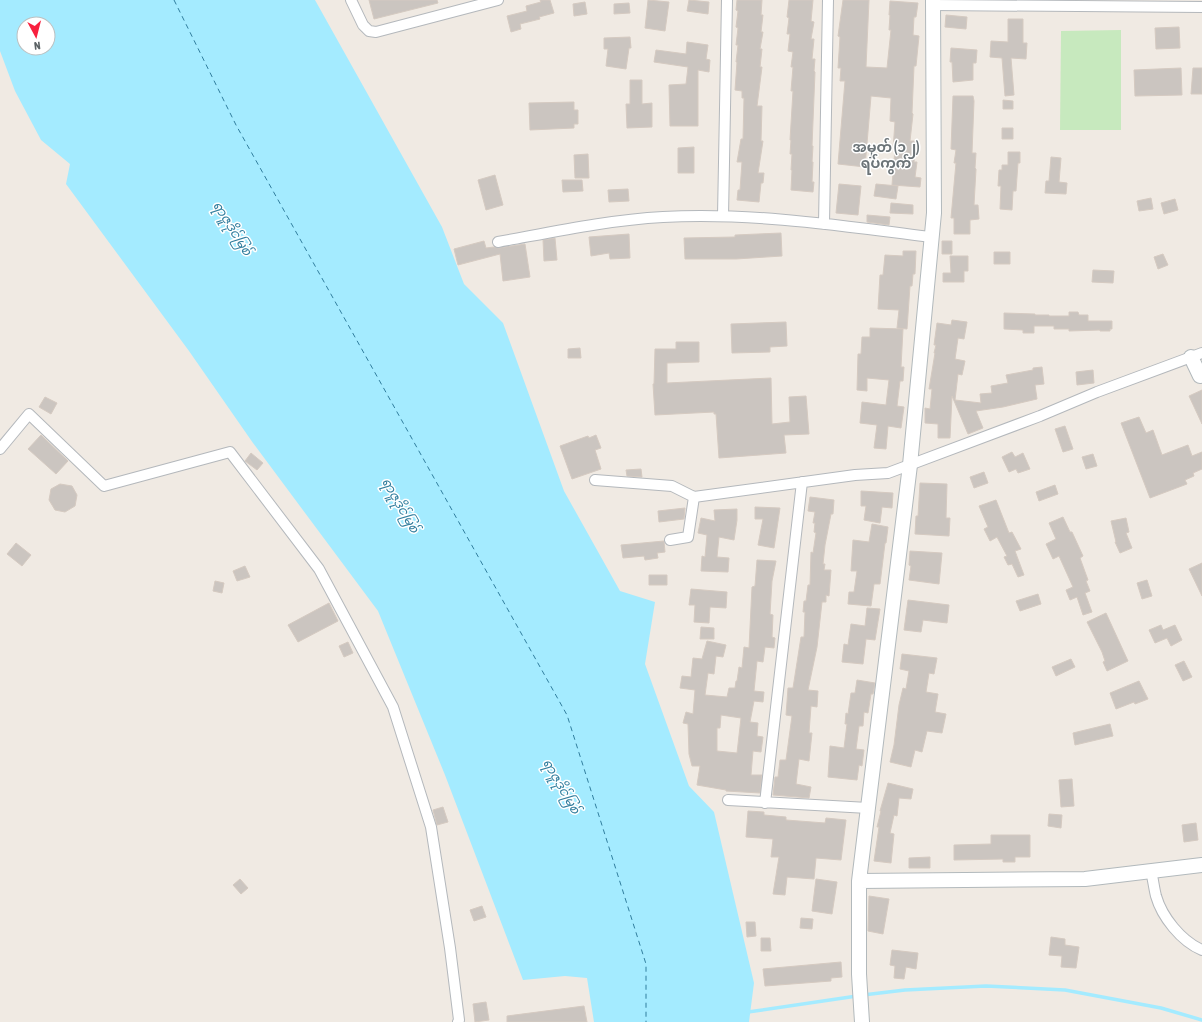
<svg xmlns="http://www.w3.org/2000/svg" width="1202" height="1022" viewBox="0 0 1202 1022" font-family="'Asap Condensed','Noto Sans Myanmar',sans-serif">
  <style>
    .green { fill: #c7e9be }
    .water { fill: #a4ebff; fill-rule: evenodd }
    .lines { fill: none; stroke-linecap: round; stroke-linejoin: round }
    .stream { stroke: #a4ebff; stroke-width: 3.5 }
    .ferry { stroke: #317e9e; stroke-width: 1; stroke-dasharray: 5 4; stroke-linecap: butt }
    .building { fill: #cbc5c0; stroke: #d5cac1; fill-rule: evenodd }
    .street-casing { stroke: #b4b8bc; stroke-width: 12 }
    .secondary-casing { stroke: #b2b9bc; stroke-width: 16 }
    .street { stroke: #fff; stroke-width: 10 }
    .secondary { stroke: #fff; stroke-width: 14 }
    .labels { text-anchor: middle; stroke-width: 3; stroke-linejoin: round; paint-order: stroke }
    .water-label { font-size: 13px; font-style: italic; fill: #317e9e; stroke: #fff }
    .quarter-label { font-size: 14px; font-weight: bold; fill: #6c7478; stroke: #fff }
  </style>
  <rect width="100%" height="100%" fill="#f0eae3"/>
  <!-- green -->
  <path class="green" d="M1121 30V130H1060L1061 31Z"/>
  <!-- water -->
  <path class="water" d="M0 0H315L442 227 464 284 503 323 564 491 620 591 655 602 645 664 689 786 714 812 754 983 749 1022H594L587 978 565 976 523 980 445 775 378 611 253 443 189 351 66 184 70 164 41 140 15 91 0 51ZM24 24H48V48H24Z"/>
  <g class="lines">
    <!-- stream -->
    <path class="stream" d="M863 995 905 990 986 986 1065 990 1161 1008 1202 1020
      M748 1012 857 996"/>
    <!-- ferry -->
    <path class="ferry" d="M174 0 236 125 567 715 646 964V1022"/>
  </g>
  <!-- building -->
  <path class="building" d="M369 0H437L438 3 374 19Z
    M540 0H550L554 13 539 17 540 19 520 24 521 29 511 32 507 16 527 11 526 6 541 2Z
    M648 0 669 2 665 31 645 28Z
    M689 0 709 2 708 14 687 11Z
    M737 0H762L761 15H763L761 32H763L760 49H762L760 67H762L757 106H762L761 141H763L758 173H764L763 183H761L759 202 737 200 738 190H740L742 162H737L741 139H743L744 98H742V91L735 90 737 62H736L738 45H736L738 28 736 27 738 11 736 10Z
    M789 0H813L811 21 814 22 811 39H814L812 59H815L814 71 815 72 812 146H813L812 162H813L812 182H814L813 192 791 190 792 170H791L792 154H790L791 140H790L793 91H791L793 67H791L793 52 788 51 790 34H787L789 18 787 17Z
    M843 0H869L866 67 887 68 891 30H889L890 15H889L890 1 918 3 916 17H914L913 35 919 36 916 66H914L912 113 913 114 910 141H916L914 162H917L915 177 921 178 920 187 892 185 895 149H893L895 122 890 121 891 98 871 96 865 167 838 164 845 81H840L841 68H838L840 37 838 36Z
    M585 2 587 14 574 16 573 4Z
    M629 3 630 13 614 14V4Z
    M946 15 967 17 966 29 945 27Z
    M1008 19H1023V43H1027L1026 59 1011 58 1014 95 1005 96 1002 58 990 57 991 41 1008 42Z
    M1179 27 1180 48 1156 49 1155 28Z
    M630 37 631 48H629L626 69 606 66 608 49H604V38Z
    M687 42 708 45 706 59 710 60 709 72 698 70V126H670L669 85 686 84 688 67 654 62 656 50 686 54Z
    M951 48 977 50 976 63H973V80L953 82 952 62H950Z
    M1181 68 1182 95 1135 96 1134 70Z
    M1193 68H1202V94H1191Z
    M630 80H642V104L652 103V127L627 128 626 104H630Z
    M953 96H973L974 101 972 153H976L975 168 976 169 974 205H978L979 219 970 220V234H954V218H951L956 163H954L956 150 951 149Z
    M1003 100 1013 101V109H1003Z
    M574 102V110H578V124H574V128L530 130 529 103Z
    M1002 128H1013V139H1002Z
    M694 147V173H678V148Z
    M1008 152H1020V163H1018L1016 191H1013L1012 210 1000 209 1001 186H998L999 170H1002V165H1008Z
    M588 154 589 178H575L574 155Z
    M1051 157 1061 158 1059 182 1067 183 1066 194 1045 193 1046 181H1049Z
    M495 175 503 205 486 210 478 180Z
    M562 180H582L583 191 563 192Z
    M839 184 861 186 858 215 836 213Z
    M876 184 898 186 896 199 874 196Z
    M628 189 629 201 609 202 608 190Z
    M1151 198 1153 209 1139 211 1137 201Z
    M1175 199 1178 210 1164 214 1161 203Z
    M891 203 913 205V214L890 213Z
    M867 215 890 217 889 225 867 222Z
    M781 233 782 256 736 259H685L684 238 735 237V235Z
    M629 234 630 258 610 259 609 253 591 256 589 237Z
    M555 238 557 260 544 261 543 240Z
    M484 241 486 248 494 247 499 248 525 244 530 277 503 281 500 254 458 265 454 249Z
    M942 241H952V254H942Z
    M903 251H916L915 274H913L912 286H910L907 329 897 328 899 310 878 309 880 275H883L885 255 903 256Z
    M994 252H1010V264H994Z
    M1163 254 1168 265 1158 269 1154 257Z
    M950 256H968V271H964V282H943V273H951Z
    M1093 270 1114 271 1113 283 1092 282Z
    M1069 312H1078L1079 315H1088V321H1112V329H1110V331H1100V330L1069 331V329H1054V326H1034V333H1023V330L1004 329V313L1035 314V315H1049V316H1069Z
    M952 320 967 322 964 339 958 338 955 359 965 361 962 375 958 374 955 400 981 403 980 394 992 393 991 386 1008 383 1006 375 1033 370V368L1042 367 1044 384 1035 385 1037 399 1003 407 976 411 983 428 968 434 952 396 950 438H938V424L925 423V408L930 409 932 389H929L935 353H934L936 345H934L937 323 951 325Z
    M786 322 787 346 770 347V352L732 353 731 324Z
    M870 328 903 329 901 367H904L903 381H900L897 406 904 407 901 428 888 426 886 449 874 448 877 425 860 423 862 402 886 405 889 380 867 378V391L857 390 858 354H861L862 337H870Z
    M676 342H699V362L667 363V383L771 378 772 424 790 422 789 397 806 396 809 434 784 435 786 453 719 458 716 414H714V412L655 415 653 384H654L655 349H676Z
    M580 348 581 358H568V349Z
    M1093 370 1094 383 1077 385 1076 372Z
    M1202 390V424L1189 396Z
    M45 397 57 403 51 414 39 407Z
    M1139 417 1146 433 1153 430 1162 455 1188 445 1192 456 1202 452V469L1193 473 1194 476 1185 480 1187 484 1150 498 1121 423Z
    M1065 426 1073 449 1063 452 1055 429Z
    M41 435 68 461 56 474 28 449Z
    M596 435 601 448 595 450 601 469 572 479 560 446 588 436 589 438Z
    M1012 452 1015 457 1023 453 1030 469 1018 473 1016 469 1009 472 1002 457Z
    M251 453 263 463 257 470 245 461Z
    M1093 454 1097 466 1086 469 1082 457Z
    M641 469 642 477 627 476 626 470Z
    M984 472 988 483 974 488 970 477Z
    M920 483 947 484 946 518H950L949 536 915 534 916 516H918Z
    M60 484 72 486 77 495 75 506 65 512 55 510 49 500 51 489Z
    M1055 485 1058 494 1039 501 1036 492Z
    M861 491 893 493 892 508 882 507 880 523 864 520 866 506H861Z
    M810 497 834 500 833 514H831L825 545 823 564H825L824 570H831L829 596 826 595V602H822L817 647 808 690 818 691 817 707 811 706 809 733H812L809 761 799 759 796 784 811 787 809 798 773 795 775 777H778L780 760H786L792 716 786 715 788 688H793L801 637H804L805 612H803L804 601H806L808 585H810L811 552 813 553 816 533 814 532 815 523H813L815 512 808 511Z
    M996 500 1009 533 1012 532 1021 549 1015 551 1024 575 1018 577 1012 564 1008 565 1004 557 1007 556 997 537 990 541 984 529 988 527 979 506Z
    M755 507 780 508 774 548 758 545 763 519H755Z
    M685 508 684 519 659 522 658 511Z
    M737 509V520L734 540 719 537 717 557 729 558 728 572 701 571 702 556 705 557 707 535 698 533 701 518 715 521 714 510Z
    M1063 517 1070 532H1072L1083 556 1080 558 1088 580 1086 581 1090 591 1085 593 1092 612 1083 615 1077 597 1070 600 1066 590 1073 587 1059 556 1053 559 1046 544 1056 539 1049 523Z
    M1126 518 1129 532 1126 533 1132 548 1120 553 1115 542H1116L1111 521Z
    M872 524 888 527 886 543H885L880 584H874L871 606 848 604 849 592H854L857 571H851L853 540 869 542Z
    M664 541 665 552 657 553 658 558 645 560 644 556 623 558 621 545Z
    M16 543 31 555 22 566 7 554Z
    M910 551 942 553 939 584 909 580 911 566 909 565Z
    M757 560 776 561 772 581 770 614 773 615 772 637 775 638 774 648 765 647 763 662 757 661 754 691 764 692 763 702 754 701 750 722 758 723 757 736 763 737 761 752 753 751 751 775H762L760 793 726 791V790L697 785 700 766H692L689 754 688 724 683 723 686 712 693 714 695 690 680 688 682 676 691 677 693 658 702 659 707 641 726 645 723 657 716 656 714 674 708 673 705 695 727 697 729 688H735L736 681H737L739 667 742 668 744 647 749 648 752 587 755 586ZM721 715 741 718 737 753 717 751V728H720Z
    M1202 563V596L1189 569Z
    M245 566 250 577 237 581 233 571Z
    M649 575H667V585H649Z
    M1147 580 1152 596 1142 599 1137 583Z
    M215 581 224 583 222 593 213 591Z
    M691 589 727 592 726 608 710 607 709 623 694 622 695 605H689Z
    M1038 594 1041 604 1020 611 1016 601Z
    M908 600 949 605 947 623 923 620 921 632 904 630Z
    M329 603 338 621 298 642 288 625Z
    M867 608 880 609 875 640 866 639 863 664 842 662 844 644 848 645 851 624 865 626Z
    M1106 613 1128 661 1107 671 1103 662 1105 661 1102 652 1087 622Z
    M1161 625 1163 630 1175 625 1182 640 1171 646 1167 638 1155 643 1149 630Z
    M701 627 714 628V639H700Z
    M348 642 353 653 344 657 339 646Z
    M902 654 937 658 934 674 929 673 926 692 938 694 935 712 946 714 942 733 927 731 922 752 915 750 911 767 890 762 894 745 899 705 903 688 906 689 909 671 900 669Z
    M1071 659 1075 667 1056 676 1052 667Z
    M1184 661 1192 677 1183 681 1175 665Z
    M857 680 875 683 873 694H871L868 713 864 712 863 726H859L856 749 864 750 862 766 859 765 857 780 828 777 830 746 844 748 847 724H845L846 713 848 714 851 693H855Z
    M1139 681 1148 699 1135 704 1134 702 1116 709 1110 693Z
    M1110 724 1113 736 1075 745 1073 733Z
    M1072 779 1074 806 1061 807 1059 780Z
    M888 783 913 789 911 799 899 798 897 816 894 815 890 833 894 834 891 863 874 861 879 827H877L881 811H880Z
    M443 807 448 822 437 825 433 810Z
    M748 811 764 812V815L786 817V820L825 823 826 818 846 820 841 860 816 858 814 879 787 877 785 895 773 894 779 857H771L773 839 746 837Z
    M1049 814 1062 815 1061 828 1048 826Z
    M1196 823 1198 840 1184 842 1182 825Z
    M991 835H1030V857H1015V862H1003V859L954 860V845L991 844Z
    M930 857V868H909V858Z
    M240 879 248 888 241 894 233 885Z
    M816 879 837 882 832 914 812 911Z
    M869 896 889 899 883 934 868 931Z
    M482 906 486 917 474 921 470 910Z
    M801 918 813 919 812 929 800 928Z
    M746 922H755L756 936 747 937Z
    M1051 937 1065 939V945L1079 947 1076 968 1061 967 1062 956 1049 955Z
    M761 938H770L771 951H761Z
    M892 950 918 953 916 969 906 967 904 979 894 978 895 966 890 965Z
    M841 962 842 977 831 978V981L765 986 763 969Z
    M486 1002 489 1020 475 1022 473 1004Z
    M584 1006 587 1022H507V1016Z"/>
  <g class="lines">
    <!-- street casing -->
    <g class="street-casing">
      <path id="street" d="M351 0 363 25 369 31 376 32 498 0
        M933 5 1202 7
        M723 216 727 0
        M824 224 828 0
        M498 242C553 232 608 220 663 217 751 212 844 226 931 237
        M0 449 29 414 104 486 230 452 319 569 393 707 431 827 450 948 459 1020 458 1022
        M595 480 672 486 694 497 855 475 888 473 1040 416 1097 392 1202 353
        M670 540 688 537 694 497
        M728 800 868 808
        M765 803 802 482
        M1151 871C1153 879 1154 888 1156 896 1162 917 1181 941 1202 950"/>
    </g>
    <!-- secondary casing -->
    <g class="secondary-casing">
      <path id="secondary" d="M1191 357 1200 376
        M859 881 1085 879 1202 865
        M862 1022 859 974V881L910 465 934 213 933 0"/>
    </g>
    <!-- street -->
    <use href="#street" class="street"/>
    <!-- secondary -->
    <use href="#secondary" class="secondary"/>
  </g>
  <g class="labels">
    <!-- water labels -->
    <g class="water-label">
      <text transform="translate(233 228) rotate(58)" y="5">ရာဇူဒိုင်မြစ်</text>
      <text transform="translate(401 505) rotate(60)" y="5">ရာဇူဒိုင်မြစ်</text>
      <text transform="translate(562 786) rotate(60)" y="5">ရာဇူဒိုင်မြစ်</text>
    </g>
    <!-- quarter labels -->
    <g class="quarter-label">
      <text x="886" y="152">အမှတ် (၁၂)<tspan x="886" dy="16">ရပ်ကွက်</tspan></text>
    </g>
  </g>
  <!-- north arrow -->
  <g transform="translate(36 36) rotate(173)"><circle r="19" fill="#ffffff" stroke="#bdc0c1"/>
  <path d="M0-3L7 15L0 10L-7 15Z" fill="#f8213f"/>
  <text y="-6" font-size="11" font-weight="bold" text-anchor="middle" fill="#5b6265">N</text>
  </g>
</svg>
